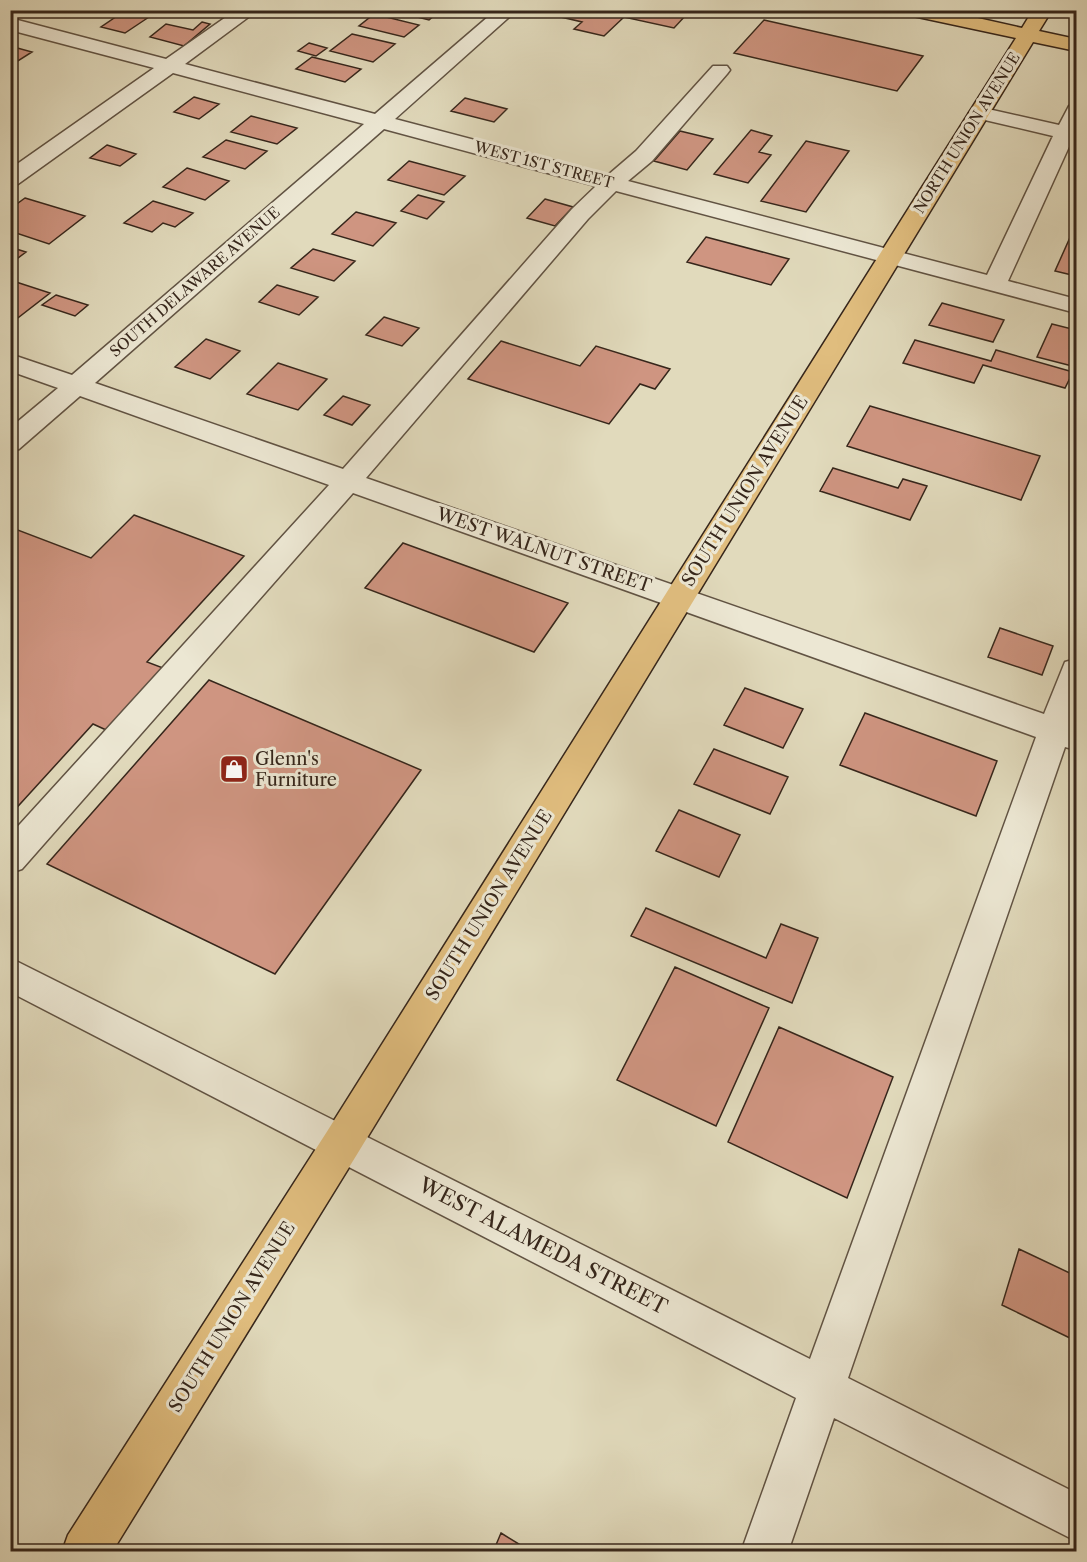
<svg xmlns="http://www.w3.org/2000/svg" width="1087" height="1562" viewBox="0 0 1087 1562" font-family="'Libre Caslon Text',serif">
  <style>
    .building { fill: #cf9581; stroke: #36261b; stroke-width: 1.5 }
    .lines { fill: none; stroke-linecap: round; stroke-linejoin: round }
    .minor-casing { stroke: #615343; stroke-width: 3 }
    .major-casing { stroke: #36261b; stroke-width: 3 }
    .minor { fill: #ece7d3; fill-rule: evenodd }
    .major { fill: #e0bd7e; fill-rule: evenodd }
    .labels { text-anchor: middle; stroke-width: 6; stroke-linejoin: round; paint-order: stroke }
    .far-street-label { font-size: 15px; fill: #36261b; stroke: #ece7d3 }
    .street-label { font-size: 18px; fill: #36261b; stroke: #ece7d3 }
    .poi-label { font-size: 18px; fill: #36261b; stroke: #ece7d3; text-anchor: start }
    .near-street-label { font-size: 21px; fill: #36261b; stroke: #ece7d3 }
  </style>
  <rect width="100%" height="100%" fill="#e1dabc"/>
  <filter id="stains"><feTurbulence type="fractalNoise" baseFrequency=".00333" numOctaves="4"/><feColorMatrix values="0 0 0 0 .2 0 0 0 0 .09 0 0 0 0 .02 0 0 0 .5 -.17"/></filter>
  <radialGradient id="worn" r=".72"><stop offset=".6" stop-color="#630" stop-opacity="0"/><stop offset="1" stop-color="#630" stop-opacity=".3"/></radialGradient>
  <!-- building -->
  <path class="building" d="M126 10 152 15 125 33 101 27Z
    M389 10H441L429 20Z
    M568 10H599L622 16 627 10H670L687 14 674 28 624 17 604 36 574 29 582 22 561 17Z
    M374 14 419 25 404 37 359 26Z
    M764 20 923 56 897 91 734 53Z
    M202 22 210 24 184 46 150 37 166 24 193 30Z
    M352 34 395 44 373 62 330 51Z
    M309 43 327 48 316 56 298 51Z
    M10 46 32 52 10 66Z
    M312 57 361 69 345 82 296 69Z
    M194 97 219 104 199 119 174 112Z
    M465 98 507 109 494 122 451 111Z
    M251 116 297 128 277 144 231 132Z
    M751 130 772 136 759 152 771 155 748 183 714 174Z
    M680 131 713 139 687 170 654 161Z
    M226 140 267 151 245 169 203 157Z
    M806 141 849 151 806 212 761 201Z
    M107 145 136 154 120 166 90 158Z
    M409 161 465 176 444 195 388 180Z
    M187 168 229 181 205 200 163 187Z
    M418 195 444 202 427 219 401 211Z
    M25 198 85 216 49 244 10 231V209Z
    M545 199 573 207 555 226 527 218Z
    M153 201 193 213 175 227 163 223 152 232 124 223Z
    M356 212 396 223 373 246 332 234Z
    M1076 224V276L1055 271Z
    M706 237 789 259 771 285 687 262Z
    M10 247 26 252 10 264Z
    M313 249 355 261 334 281 291 268Z
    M13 281 50 293 10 324V283Z
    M277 285 318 297 299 315 259 302Z
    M56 295 88 305 75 316 42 305Z
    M942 303 1004 320 993 342 929 325Z
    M384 317 419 328 402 346 366 335Z
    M1052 324 1076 330V367L1037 357Z
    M206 339 240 351 210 379 175 367Z
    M915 340 991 361 996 350 1073 372 1065 388 983 365 974 383 903 363Z
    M501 341 580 366 596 346 670 369 655 389 640 384 609 424 468 379Z
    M278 363 327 379 298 410 247 394Z
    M343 396 370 405 352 425 324 415Z
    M870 406 1040 456 1021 500 847 446Z
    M833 468 898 488 903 479 927 486 910 520 820 491Z
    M134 515 244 556 147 662 171 671 115 734 93 724 10 815V527L91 558Z
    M403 543 568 603 534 652 365 588Z
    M1000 628 1053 646 1042 675 988 657Z
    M209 680 421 770 275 974 47 864Z
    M745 688 803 709 783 748 724 725Z
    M865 713 997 761 976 816 840 765Z
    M714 749 788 777 770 814 694 784Z
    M679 810 740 835 719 877 656 851Z
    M646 908 766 958 781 924 818 938 792 1003 631 936Z
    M675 967 769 1008 716 1126 617 1080Z
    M779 1027 893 1077 847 1198 728 1142Z
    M1019 1249 1076 1276V1341L1002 1305Z
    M501 1533 532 1552H493Z"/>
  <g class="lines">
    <!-- minor casing -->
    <g class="minor-casing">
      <path id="minor" d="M236 10H258L185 64 375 114 496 10H517L395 119 608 175 636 151 713 66H727L730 70 727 74 652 161 628 181 987 275 1053 136 972 117 969 113 972 109 979 107 1059 125 1069 106 1076 104V141L1072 140 1008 281 1076 299V313L616 191 588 219 366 478 1044 714 1065 662 1076 659V713L1073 724 1076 725V750L1065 747 848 1378 1076 1493V1541L834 1418 788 1552H741L796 1398 10 992V958L810 1359 1036 737 353 493 22 869 10 873V835L329 485 80 396 19 449 10 452V428L58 388 10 371V354L72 375 364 124 173 73 18 184 10 185V169L154 68 10 30V18L166 59ZM384 129 596 186 572 209 343 469 95 383Z"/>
    </g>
    <!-- major casing -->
    <g class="major-casing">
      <path id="major" d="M904 10H942L1022 28 1033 10H1052L1039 31 1076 39V51L1033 42 356 1156 112 1552H62L68 1535 328 1130 1016 38 913 16 906 14Z"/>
    </g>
    <!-- minor -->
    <use href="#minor" class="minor"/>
    <!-- major -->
    <use href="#major" class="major"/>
  </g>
  <!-- icons -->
  <defs>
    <g id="shop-square" transform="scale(1.5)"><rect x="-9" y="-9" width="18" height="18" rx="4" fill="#8f2418" stroke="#ece7d3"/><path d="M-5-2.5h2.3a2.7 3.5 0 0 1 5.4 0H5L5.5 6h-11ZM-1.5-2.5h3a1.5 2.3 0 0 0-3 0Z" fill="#fff"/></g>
  </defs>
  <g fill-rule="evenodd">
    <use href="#shop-square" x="234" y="769"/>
  </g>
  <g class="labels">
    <!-- far-street labels -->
    <g class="far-street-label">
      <text transform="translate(967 133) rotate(-58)" y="5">NORTH UNION AVENUE</text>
      <text transform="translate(544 165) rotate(15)" y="5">WEST 1ST STREET</text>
      <text transform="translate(195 282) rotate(-41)" y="5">SOUTH DELAWARE AVENUE</text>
    </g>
    <!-- street labels -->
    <g class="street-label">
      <text transform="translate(745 491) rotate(-58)" y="6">SOUTH UNION AVENUE</text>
      <text transform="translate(544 550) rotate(19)" y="6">WEST WALNUT STREET</text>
      <text transform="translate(489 905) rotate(-58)" y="6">SOUTH UNION AVENUE</text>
      <text transform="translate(232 1317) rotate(-58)" y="6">SOUTH UNION AVENUE</text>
    </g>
    <!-- poi labels -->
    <g class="poi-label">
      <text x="255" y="765">Glenn's<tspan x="255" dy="21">Furniture</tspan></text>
    </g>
    <!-- near-street labels -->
    <g class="near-street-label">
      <text transform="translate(543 1246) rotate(27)" y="7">WEST ALAMEDA STREET</text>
    </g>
  </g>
  <!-- margin -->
  <rect width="1087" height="1562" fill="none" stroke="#e1dabc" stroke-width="36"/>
  <rect x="12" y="12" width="1063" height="1538" fill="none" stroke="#36261b" stroke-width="3"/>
  <rect x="18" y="18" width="1051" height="1526" fill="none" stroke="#36261b" stroke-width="1.5"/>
  <rect width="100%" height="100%" filter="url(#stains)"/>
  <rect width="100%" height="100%" fill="url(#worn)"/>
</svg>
